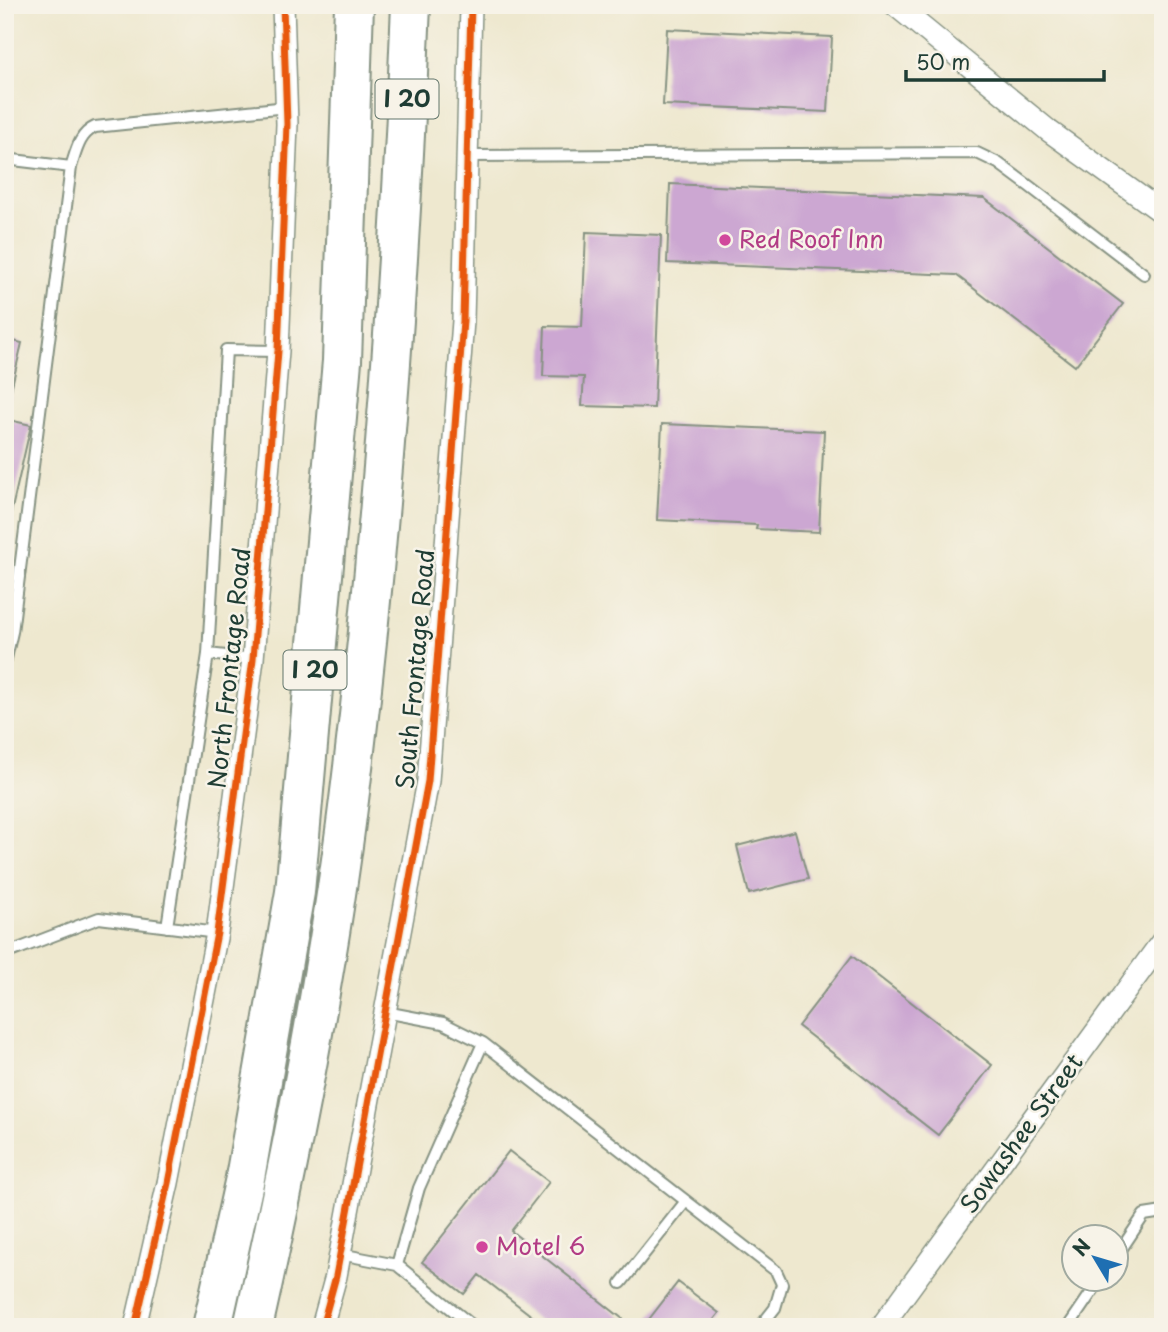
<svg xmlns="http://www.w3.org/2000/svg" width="1168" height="1332" viewBox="0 0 1168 1332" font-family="'Playpen Sans',sans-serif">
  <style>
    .building { fill: #cca7d2 }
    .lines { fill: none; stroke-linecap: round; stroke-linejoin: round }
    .lane-casing { stroke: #869282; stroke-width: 14 }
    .street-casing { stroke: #869282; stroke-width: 24 }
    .highway-casing { stroke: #869282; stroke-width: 42 }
    .lane { stroke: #fff; stroke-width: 10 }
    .street { stroke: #fff; stroke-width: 21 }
    .highway { stroke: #fff; stroke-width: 38 }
    .cycleway-casing { stroke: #f7f3e8; stroke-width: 11 }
    .cycleway { stroke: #e8590c; stroke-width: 7 }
    .hotel-dot { fill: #d1479c; stroke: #f7f3e8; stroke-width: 2.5 }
    .labels { text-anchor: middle; stroke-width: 5; stroke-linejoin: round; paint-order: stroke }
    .shield { fill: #f7f3e8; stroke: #60746a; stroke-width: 2 }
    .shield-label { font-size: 23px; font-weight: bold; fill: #1f3d34 }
    .hotel-label { font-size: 24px; fill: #b23c85; stroke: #f7f3e8; text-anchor: start }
    .street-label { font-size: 24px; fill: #1f3d34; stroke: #f7f3e8 }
  </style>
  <rect width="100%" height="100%" fill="#f7f3e8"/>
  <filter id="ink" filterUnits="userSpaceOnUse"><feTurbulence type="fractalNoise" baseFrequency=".0143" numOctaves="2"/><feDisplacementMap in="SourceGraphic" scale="14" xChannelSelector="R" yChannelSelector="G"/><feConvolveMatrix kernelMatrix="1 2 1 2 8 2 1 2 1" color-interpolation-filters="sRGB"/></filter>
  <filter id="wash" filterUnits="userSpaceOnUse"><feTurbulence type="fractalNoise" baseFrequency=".00686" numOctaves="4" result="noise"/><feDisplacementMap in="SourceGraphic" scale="28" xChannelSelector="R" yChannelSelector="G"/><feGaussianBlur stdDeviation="1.57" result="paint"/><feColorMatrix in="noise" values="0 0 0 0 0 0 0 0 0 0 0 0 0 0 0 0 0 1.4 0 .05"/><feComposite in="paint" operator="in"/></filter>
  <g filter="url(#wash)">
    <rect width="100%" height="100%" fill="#eee8cf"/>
    <g id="blocks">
      <!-- building -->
      <path class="building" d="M667 29 832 37 828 112 663 105Z
        M670 184 984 198 1123 304 1075 366 956 275 667 263Z
        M586 232 661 235 654 408 582 406 584 377 543 376 545 326 582 327Z
        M5 339 22 343 6 411H5Z
        M5 419 31 425 6 535H5Z
        M662 424 824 431 819 532 756 529 757 525 657 520Z
        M795 831 808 879 749 894 737 846Z
        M852 956 992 1065 938 1135 798 1026Z
        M509 1151 549 1182 511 1231 633 1327H546L479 1275 464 1294 422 1262Z
        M678 1282 719 1313 708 1327H643Z"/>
    </g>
  </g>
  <g filter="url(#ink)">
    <use href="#blocks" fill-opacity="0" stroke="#869282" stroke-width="2"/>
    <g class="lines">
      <!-- lane casing -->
      <g class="lane-casing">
        <path id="lane" d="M468 156 977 153 998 163 1029 186 1144 274
          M5 159 71 167
          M208 654 253 659
          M5 663 12 632 71 167C76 152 79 134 95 127L287 107
          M167 927 208 654 226 350 278 351
          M5 954 99 918 217 933
          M385 1012 443 1023 483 1043
          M340 1254 397 1265 474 1327
          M1116 1257 1144 1215 1163 1212
          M397 1265 419 1188 483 1043 776 1271 782 1284 775 1308 760 1327
          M621 1283 686 1201
          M1068 1327 1100 1280"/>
      </g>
      <!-- street casing -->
      <g class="street-casing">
        <path id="street" d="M895 5 1049 131 1163 213
          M135 1327 168 1183 217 933 253 659 278 351 287 124 283 5
          M322 1327 336 1276 428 781 463 321 471 5
          M881 1327 1163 940"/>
      </g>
      <!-- highway casing -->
      <g class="highway-casing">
        <path id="highway" d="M212 1327 245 1178 295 892 342 361 354 5
          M253 1327C292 1153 327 977 349 800 382 536 400 271 411 5"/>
      </g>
      <!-- lane -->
      <use href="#lane" class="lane"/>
      <!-- street -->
      <use href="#street" class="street"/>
      <!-- highway -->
      <use href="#highway" class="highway"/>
      <!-- cycleway casing -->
      <g class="cycleway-casing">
        <path id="cycleway" d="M135 1327 168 1183 217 933 253 659 278 351 287 124 283 5
          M322 1327 336 1276 428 781 463 321 471 5"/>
      </g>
      <!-- cycleway -->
      <use href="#cycleway" class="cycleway"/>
    </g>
  </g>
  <!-- markers -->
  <g class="hotel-dot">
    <circle cx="725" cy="240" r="7"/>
    <circle cx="482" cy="1247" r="7"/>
  </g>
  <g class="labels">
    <!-- shield labels -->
    <g class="shield">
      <rect x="375.5" y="79.5" width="63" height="39" rx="5"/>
      <rect x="283.5" y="650.5" width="63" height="39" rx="5"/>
    </g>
    <g class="shield-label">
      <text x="407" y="107">I 20</text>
      <text x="315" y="678">I 20</text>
    </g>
    <!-- hotel labels -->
    <g class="hotel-label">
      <text x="739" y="248">Red Roof Inn</text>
      <text x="496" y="1255">Motel 6</text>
    </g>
    <!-- street labels -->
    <g class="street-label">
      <text transform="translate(230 668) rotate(-84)" y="8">North Frontage Road</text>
      <text transform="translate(416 669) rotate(-85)" y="8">South Frontage Road</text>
      <text transform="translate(1022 1134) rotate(-54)" y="8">Sowashee Street</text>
    </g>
  </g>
  <!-- margin -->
  <rect width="1168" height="1332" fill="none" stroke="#f7f3e8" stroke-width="28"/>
  <!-- north arrow -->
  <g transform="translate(1095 1258) rotate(308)"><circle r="33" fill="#f7f3e8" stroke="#a1aaa0" stroke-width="2"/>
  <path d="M0-5L12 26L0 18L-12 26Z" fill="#1f6fb2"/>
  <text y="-10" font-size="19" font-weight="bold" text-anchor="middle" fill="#1f3d34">N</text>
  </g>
  <!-- scale -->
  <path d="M906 70v10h198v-10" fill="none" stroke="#1f3d34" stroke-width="3.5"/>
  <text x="916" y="70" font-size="21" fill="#1f3d34" stroke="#f7f3e8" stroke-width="5" paint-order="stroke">50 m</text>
</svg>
